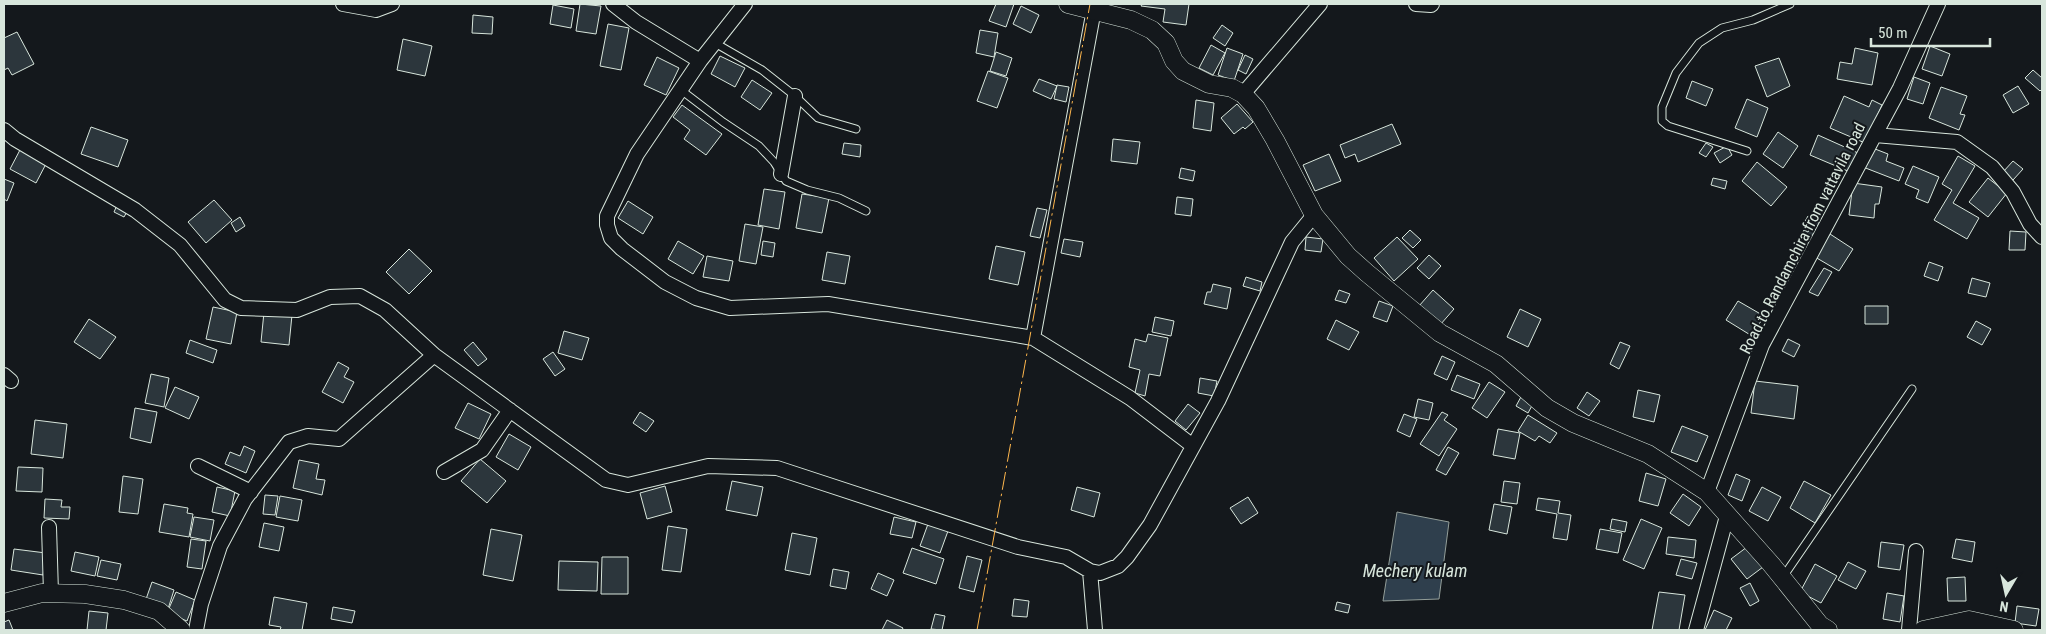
<svg xmlns="http://www.w3.org/2000/svg" width="2046" height="634" viewBox="0 0 2046 634" font-family="'Roboto Condensed',sans-serif">
  <style>
    .water { fill: #2f3f4d; stroke: #939e99 }
    .building { fill: #2c363c; stroke: #d8e6dc }
    .lines { fill: none; stroke-linecap: round; stroke-linejoin: round }
    .service-casing { stroke: #d8e6dc; stroke-width: 9 }
    .minor-casing { stroke: #d8e6dc; stroke-width: 16 }
    .tertiary-casing { stroke: #d8e6dc; stroke-width: 19 }
    .service { stroke: #14181c; stroke-width: 7 }
    .minor { stroke: #14181c; stroke-width: 14 }
    .tertiary { stroke: #14181c; stroke-width: 18 }
    .power { stroke: #ffb74d; stroke-width: 1; stroke-dasharray: 18 4 2.5 4; stroke-linecap: butt }
    .labels { text-anchor: middle; stroke-width: 4; stroke-linejoin: round; paint-order: stroke }
    .street-label { font-size: 16px; fill: #d8e6dc; stroke: #14181c }
    .water-label { font-size: 18px; font-style: italic; fill: #d8e6dc; stroke: #14181c }
  </style>
  <rect width="100%" height="100%" fill="#14181c"/>
  <!-- water -->
  <path class="water" d="M1397 512 1449 522 1439 599 1383 601Z"/>
  <!-- building -->
  <path class="building" d="M580 4 601 6 596 34 576 31Z
    M996 4H1014L1006 27 989 21Z
    M1142 4H1189L1186 25 1163 22 1165 9 1141 6Z
    M553 5 574 9 571 28 550 24Z
    M1021 6 1039 15 1031 33 1013 24Z
    M473 15 493 17 492 34 472 33Z
    M608 24 629 28 621 70 600 66Z
    M1222 25 1233 33 1225 46 1213 38Z
    M980 30 998 33 994 57 976 53Z
    M17 32 34 64 12 75 8 68 4 70V38Z
    M403 39 432 46 425 76 397 70Z
    M1211 45 1225 53 1213 75 1199 68Z
    M1930 46 1950 54 1942 76 1922 69Z
    M1227 48 1243 54 1234 81 1218 75Z
    M1855 48 1878 53 1872 85 1837 79 1840 62 1852 64Z
    M996 52 1012 58 1006 76 990 71Z
    M1245 55 1253 59 1246 74 1238 70Z
    M720 56 745 68 735 87 711 74Z
    M657 57 679 68 666 95 644 85Z
    M1779 58 1790 86 1767 97 1755 66Z
    M2033 70 2042 78V89L2040 91 2025 78Z
    M988 71 1008 78 997 108 977 101Z
    M1914 77 1930 83 1923 104 1907 99Z
    M1039 79 1057 86 1051 99 1033 91Z
    M752 80 772 93 760 110 741 97Z
    M1692 81 1713 89 1706 106 1686 98Z
    M1057 85 1069 87 1066 102 1054 99Z
    M2018 86 2029 104 2013 113 2003 95Z
    M1941 87 1967 96 1960 114 1965 115 1959 130 1929 118Z
    M1844 96 1869 107 1872 100 1882 105 1865 143 1830 128Z
    M1747 99 1768 108 1757 137 1735 128Z
    M1196 100 1214 103 1211 131 1193 128Z
    M1237 104 1253 122 1245 129 1243 127 1234 134 1221 118Z
    M682 105 722 134 706 155 684 139 690 130 673 117Z
    M1392 124 1401 144 1358 162 1355 154 1345 158 1340 145Z
    M91 127 128 140 118 167 81 154Z
    M1778 132 1798 146 1783 168 1763 154Z
    M1818 135 1858 153 1850 172 1810 155Z
    M1113 139 1140 142 1137 164 1111 161Z
    M844 143 861 145 860 157 842 154Z
    M1706 143 1713 147 1706 157 1699 153Z
    M1727 146 1732 155 1720 163 1714 153Z
    M1870 147 1888 154 1886 161 1904 168 1899 181 1863 167Z
    M21 148 47 162 36 183 10 169Z
    M1329 154 1341 181 1315 191 1303 165Z
    M1958 156 1975 166 1953 203 1979 218 1967 239 1934 220 1952 190 1942 184Z
    M2013 161 2023 169 2013 180 2003 172Z
    M1757 162 1787 187 1771 206 1742 181Z
    M1913 166 1939 177 1928 203 1916 198 1919 190 1905 184Z
    M1181 168 1195 171 1193 181 1179 178Z
    M1713 178 1727 181 1725 189 1711 185Z
    M1988 178 2007 193 1988 217 1969 202Z
    M4 179 14 183 7 201 4 199Z
    M1853 183 1882 187 1879 204H1875L1874 218 1849 215Z
    M764 189 785 192 779 229 758 225Z
    M802 194 829 198 822 233 796 228Z
    M1177 197 1193 199 1191 216 1175 214Z
    M214 200 232 220 206 243 188 222Z
    M628 201 653 217 643 234 618 218Z
    M118 203 129 208 124 217 114 212Z
    M1037 208 1047 210 1040 238 1030 236Z
    M1808 216 1822 225 1814 239 1803 232 1804 230 1808 232 1811 227 1804 223Z
    M240 217 245 226 236 232 231 223Z
    M745 224 763 227 756 264 739 261Z
    M1410 230 1421 240 1413 248 1402 238Z
    M2010 231 2026 232 2025 250H2009Z
    M1830 234 1853 249 1839 271 1815 257Z
    M1306 237 1323 239 1321 252 1305 250Z
    M1397 237 1418 259 1394 281 1374 258Z
    M1064 239 1083 242 1080 257 1061 253Z
    M678 241 704 256 693 274 668 259Z
    M763 241 775 243 773 257 761 255Z
    M996 246 1025 252 1018 285 989 279Z
    M409 249 432 271 409 294 386 272Z
    M827 252 850 256 845 284 822 280Z
    M1429 255 1441 266 1429 279 1417 268Z
    M707 256 733 261 729 281 703 277Z
    M1929 262 1943 267 1938 281 1924 276Z
    M1824 268 1832 272 1818 296 1809 292Z
    M1246 277 1262 282 1260 291 1243 286Z
    M1972 278 1990 283 1986 297 1968 293Z
    M1213 284 1231 288 1227 309 1204 304 1207 292H1211Z
    M1339 290 1350 294 1346 303 1335 300Z
    M1433 290 1454 309 1440 325 1419 306Z
    M1379 301 1393 306 1387 322 1373 317Z
    M1738 301 1764 316 1752 336 1726 320Z
    M1865 306H1888V324H1865Z
    M213 307 237 312 231 344 206 339Z
    M1520 309 1541 319 1528 347 1507 337Z
    M264 312 292 315 289 345 261 342Z
    M1155 317 1174 321 1171 336 1152 332Z
    M89 319 116 337 100 359 74 342Z
    M1336 320 1359 332 1349 350 1327 339Z
    M1976 321 1991 329 1982 345 1967 337Z
    M564 331 589 338 582 360 558 353Z
    M1148 334 1168 338 1160 376 1149 374 1145 396 1135 393 1140 370 1129 367 1135 339 1146 342Z
    M1788 339 1800 345 1794 357 1782 351Z
    M190 340 217 350 213 363 186 353Z
    M473 342 487 359 478 366 464 350Z
    M1620 342 1630 346 1619 369 1610 364Z
    M553 352 565 369 555 376 543 359Z
    M1442 356 1455 362 1447 380 1434 374Z
    M338 362 349 368 344 377 354 382 343 403 322 392Z
    M151 374 169 378 164 407 145 403Z
    M1457 375 1480 384 1474 399 1451 390Z
    M1200 378 1217 381 1214 396 1198 393Z
    M1755 381 1798 386 1794 419 1751 413Z
    M1489 382 1505 392 1487 418 1472 408Z
    M175 387 199 397 189 419 165 408Z
    M1638 390 1660 395 1654 422 1633 417Z
    M1587 392 1600 401 1589 416 1577 408Z
    M1522 395 1534 402 1528 413 1516 406Z
    M1418 399 1433 403 1429 420 1414 417Z
    M468 403 491 414 479 439 455 428Z
    M1188 404 1200 413 1186 430 1175 421Z
    M135 408 157 412 151 443 130 438Z
    M640 412 654 421 646 432 633 423Z
    M1442 412 1448 415 1444 420 1457 429 1439 456 1420 444Z
    M1404 414 1417 419 1410 437 1397 431Z
    M1528 415 1557 433 1550 443 1539 436 1535 441 1518 431Z
    M35 420 67 424 63 458 31 454Z
    M1682 426 1708 436 1697 462 1671 452Z
    M1498 429 1520 433 1515 459 1493 455Z
    M509 434 531 447 518 470 496 457Z
    M244 446 255 451 246 473 225 464 230 452 240 456Z
    M1448 447 1459 453 1446 475 1436 470Z
    M480 459 506 481 487 503 461 481Z
    M299 460 319 464 316 479 325 480 322 495 293 488Z
    M18 467 43 468 42 492 16 491Z
    M1646 473 1666 479 1658 506 1639 501Z
    M1736 474 1750 480 1742 501 1728 495Z
    M123 476 143 479 138 514 119 512Z
    M732 481 763 487 757 516 726 510Z
    M1504 481 1520 483 1517 504 1501 502Z
    M1804 481 1831 495 1815 523 1790 508Z
    M665 486 672 512 647 519 640 493Z
    M217 487 235 491 230 516 212 512Z
    M1077 487 1100 493 1094 517 1071 510Z
    M1762 487 1781 497 1768 521 1749 511Z
    M1683 494 1701 507 1689 526 1670 513Z
    M265 495 278 496 275 515 263 514Z
    M280 496 302 500 298 521 276 517Z
    M1248 497 1258 513 1241 524 1230 508Z
    M1538 498 1560 501 1558 513 1571 515 1567 540 1553 538 1557 514 1536 510Z
    M45 499 62 500 61 507H70L69 519 44 518Z
    M164 504 188 508 187 513 193 514 189 537 159 532Z
    M1494 504 1512 507 1507 534 1489 530Z
    M194 517 214 520 210 541 190 537Z
    M894 517 916 522 912 538 890 534Z
    M1612 519 1627 522 1625 532 1610 529Z
    M1641 519 1662 528 1644 569 1623 560Z
    M264 523 284 527 279 551 259 547Z
    M928 524 948 531 940 553 920 546Z
    M668 526 687 529 681 572 662 570Z
    M491 529 522 535 513 581 483 575Z
    M1600 529 1622 533 1618 553 1596 549Z
    M792 533 817 538 810 575 785 570Z
    M1668 537 1696 540 1694 558 1666 554Z
    M191 539 206 541 202 569 187 567Z
    M1956 539 1975 542 1972 562 1952 558Z
    M1881 542 1904 545 1900 570 1878 567Z
    M1747 547 1763 567 1747 579 1731 559Z
    M912 548 944 559 936 584 903 573Z
    M14 549 46 553 43 575 11 570Z
    M75 552 99 557 95 576 71 571Z
    M967 556 982 560 974 592 959 588Z
    M602 557H628V594H601Z
    M1681 559 1697 563 1692 579 1676 575Z
    M101 560 121 564 117 580 97 576Z
    M559 561 598 562 597 591 558 590Z
    M1848 562 1866 571 1856 589 1838 580Z
    M1815 564 1837 576 1821 603 1800 592Z
    M833 569 849 572 846 589 830 586Z
    M878 573 894 580 887 596 871 589Z
    M1965 577 1966 601H1948L1947 578Z
    M152 582 174 590 168 609 145 602Z
    M1750 583 1759 601 1750 606 1740 588Z
    M176 592 195 600 187 621 167 613Z
    M1659 592 1685 595 1679 630H1652Z
    M1887 593 1904 596 1900 622 1883 619Z
    M274 597 307 603 302 630H280L281 627 269 625Z
    M1014 599 1029 601 1027 617 1012 616Z
    M1337 602 1350 605 1348 613 1335 610Z
    M2017 606 2039 609 2036 626 2015 623Z
    M333 607 355 611 352 623 331 619Z
    M1714 610 1732 618 1726 630H1705Z
    M89 611 108 613 106 630H87Z
    M935 614 945 616 942 630 931 629Z
    M9 620 13 630H4V622Z
    M887 620 903 628 902 630H882Z"/>
  <g class="lines">
    <!-- service casing -->
    <g class="service-casing">
      <path id="service" d="M715 43 762 70 795 96 818 118 856 129
        M681 90 723 122 759 146 774 162 786 181 807 190 839 198 866 211
        M1747 151 1668 126 1662 121V107L1676 73 1699 43 1722 28 1753 20 1790 4
        M1783 577 1912 389"/>
    </g>
    <!-- minor casing -->
    <g class="minor-casing">
      <path id="minor" d="M343 4 376 10 392 4
        M613 4 636 22 700 61
        M745 4 700 61 637 154 607 216V225L611 238 622 249 665 282 696 298 730 308 828 304 1033 338 1130 398 1193 446
        M1416 4 1431 5 1432 4
        M1243 94 1320 4
        M4 130 15 139 135 210 180 245 225 300 241 308 297 310 330 297 360 296 385 310 434 355 606 480 628 485 708 466 777 468 1018 547 1066 557 1090 571 1100 573 1118 566 1127 557 1150 525 1218 401 1292 242 1314 215
        M1875 135 1957 142 1992 167 2013 192 2030 224 2042 237
        M781 174 795 96
        M1033 338 1095 4
        M4 375 11 381
        M198 466 251 492
        M444 472 482 450 510 410
        M1707 492 1762 345 1900 88 1938 4
        M49 527 51 593
        M1090 571 1095 630
        M196 630 201 604 220 546 245 499 289 442 308 436 339 439 434 355
        M1696 630 1727 516
        M1909 630 1916 551"/>
    </g>
    <!-- tertiary casing -->
    <g class="tertiary-casing">
      <path id="tertiary" d="M1068 4 1131 20 1152 30 1166 43 1174 61 1183 71 1209 84 1232 88 1243 94 1256 108 1275 140 1314 215 1348 256 1367 273 1440 333 1496 364 1547 408 1573 423 1648 454 1707 492 1771 564 1820 625 1828 630
        M4 603 42 593 85 594 124 600 159 611 181 630
        M1923 630 1969 620 2014 630"/>
    </g>
    <!-- service -->
    <use href="#service" class="service"/>
    <!-- minor -->
    <use href="#minor" class="minor"/>
    <!-- tertiary -->
    <use href="#tertiary" class="tertiary"/>
    <!-- power -->
    <path class="power" d="M977 630 1090 4"/>
  </g>
  <g class="labels">
    <!-- street labels -->
    <g class="street-label">
      <text transform="translate(1802 238) rotate(-63)" y="6">Road to Randamchira from vattavila road</text>
    </g>
    <!-- water labels -->
    <g class="water-label">
      <text x="1415" y="577">Mechery kulam</text>
    </g>
  </g>
  <!-- border -->
  <rect width="2046" height="634" fill="none" stroke="#d8e6dc" stroke-width="10"/>
  <!-- north arrow -->
  <g transform="translate(2006 594) rotate(189)" stroke="#14181c" stroke-width="4" paint-order="stroke">
  <path d="M0-4L9 19L0 12L-9 19Z" fill="#d8e6dc"/>
  <text y="-8" font-size="14" font-weight="bold" text-anchor="middle" fill="#d8e6dc">N</text>
  </g>
  <!-- scale -->
  <path d="M1871 38v8h119v-8" fill="none" stroke="#d8e6dc" stroke-width="2.5"/>
  <text x="1878" y="38" font-size="15" fill="#d8e6dc" stroke="#14181c" stroke-width="4" paint-order="stroke">50 m</text>
</svg>
